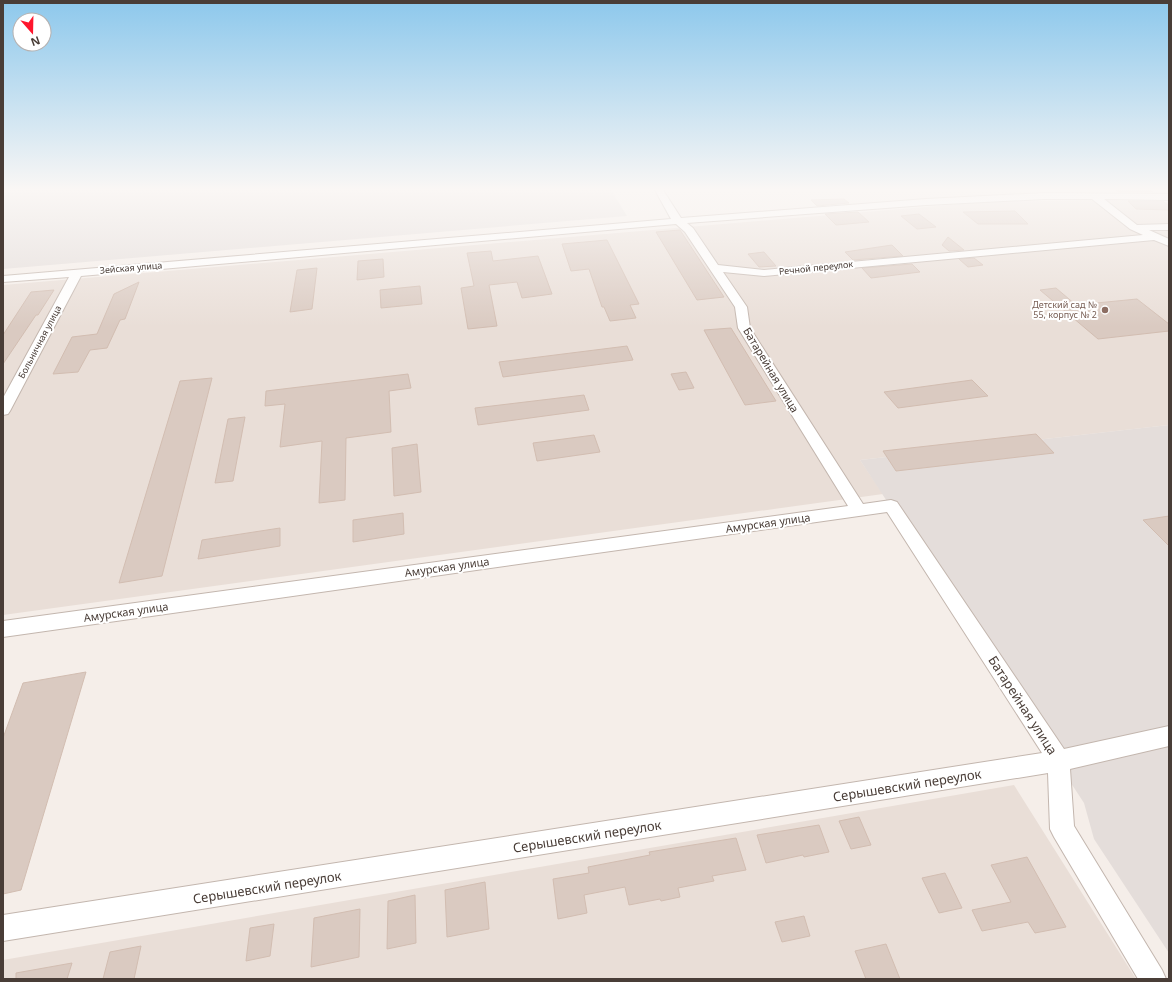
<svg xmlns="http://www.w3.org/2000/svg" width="1172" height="982" viewBox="0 0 1172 982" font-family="'Noto Sans',sans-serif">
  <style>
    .residential { fill: #e9ded7 }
    .industrial { fill: #e4ddda }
    .building { fill: #dacac1; stroke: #d2bdb1 }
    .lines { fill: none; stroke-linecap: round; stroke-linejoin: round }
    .street-casing { stroke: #c3b6ae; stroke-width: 2 }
    .street { fill: #fff; fill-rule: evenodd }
    .education-dot { fill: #8d6e63; stroke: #fff; stroke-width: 1.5 }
    .labels { text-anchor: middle; stroke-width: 4; stroke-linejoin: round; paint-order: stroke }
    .far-street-label { font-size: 9px; fill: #493d37; stroke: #fff }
    .far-education-label { font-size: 9px; fill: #785e54; stroke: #fff; text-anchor: end }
    .street-label { font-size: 11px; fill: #493d37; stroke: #fff }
    .near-street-label { font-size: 13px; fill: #493d37; stroke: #fff }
  </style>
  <rect width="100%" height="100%" fill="#f5eee9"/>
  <!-- residential -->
  <path class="residential" d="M1090 200 1169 202V425L860 460 883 494 3 615V285L984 202Z
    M1014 785 1136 979H3V960Z"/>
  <!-- industrial -->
  <path class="industrial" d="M3 190H611L627 216 3 269Z
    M1169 425V953L1094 839 1084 803 860 460Z"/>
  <!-- building -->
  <path class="building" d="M1116 190H1150L1153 192H1119Z
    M844 199 849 203 817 206 811 200Z
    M1128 201H1163L1169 206V210L1136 209Z
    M1015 211 1028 224H978L963 212Z
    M858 212 869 222 836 225 825 214Z
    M919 214 936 227 917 229 901 216Z
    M680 230 724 297 697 300 656 232Z
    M948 237 964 250 949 251 942 245Z
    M607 240 639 304 630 305 636 318 610 321 604 307H602L589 269 571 271 562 244Z
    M892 245 903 256 853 260 845 252Z
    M491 251 493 261 538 256 552 294 522 298 517 282 489 285 497 326 468 329 461 288 474 286 467 253Z
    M764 252 776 266 759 267 748 254Z
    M974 258 983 265 968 267 959 259Z
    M383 259 384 277 357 280 358 261Z
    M912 264 920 272 871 278 862 268Z
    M317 268 312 309 290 312 297 270Z
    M139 282 125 319 120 320 107 348 90 350 78 372 53 374 72 337 97 334 114 294Z
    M420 286 422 304 381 308 380 290Z
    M1056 288 1076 305 1137 299 1169 324V331L1098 339 1040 290Z
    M54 290 38 315H36L3 364V335L31 292Z
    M731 328 776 401 745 405 704 330Z
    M627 346 633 360 503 377 499 362Z
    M686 372 694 388 679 390 671 374Z
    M408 374 411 388 389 391 391 432 346 438 345 500 319 503 322 441 280 447 285 404 265 406 266 391Z
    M212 378 162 576 119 583 180 381Z
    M972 380 988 396 898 408 884 392Z
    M584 395 589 410 478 425 475 408Z
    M245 417 233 481 215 483 228 419Z
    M1036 434 1054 453 896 471 883 451Z
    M594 435 600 452 537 461 533 443Z
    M417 444 421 492 394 496 392 448Z
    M403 513 404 534 353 542V520Z
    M1169 516V546L1143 520Z
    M280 528V546L198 559 202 540Z
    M86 672 21 890 3 894V738L23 683Z
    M859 817 871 845 851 849 839 821Z
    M819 825 829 852 804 857 803 855 766 863 757 835Z
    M736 838 746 870 712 876 714 881 678 888 680 897 661 901 660 899 629 905 625 887 584 895 587 913 558 919 553 879 589 873 588 867 650 855 649 852Z
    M1027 857 1066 927 1035 933 1028 922 982 931 972 910 1011 902 991 865Z
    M945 873 962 908 939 913 922 878Z
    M485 882 489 929 447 937 445 890Z
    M415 895 416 943 387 949 388 901Z
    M360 909 359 957 311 967 314 918Z
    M804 916 810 936 782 942 775 922Z
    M274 924 270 956 246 961 250 928Z
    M886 944 900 979H866L855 951Z
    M141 946 134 979H103L110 952Z
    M72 963 67 979H16V973Z"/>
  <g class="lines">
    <!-- street casing -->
    <g class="street-casing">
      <path id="street" d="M655 190H663L681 218 926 199 1044 193 1169 194V200L1104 199 1137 225 1169 224V230H1149L1169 239V246L1154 240 764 276 723 272 747 307 750 328 863 504 891 500 897 502 1064 749 1169 726V746L1070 769 1074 826 1162 970 1166 979H1138L1054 837 1050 829 1048 773 3 941V915L1042 753 887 512 3 637V621L848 506 738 328 735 307 685 232 676 224 81 276 10 411 8 414 3 415V398L69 277 3 282V276L671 219ZM1044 199H1092L1130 229 1143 235 764 270 718 265 693 228 687 223 926 205Z"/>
    </g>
    <!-- street -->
    <use href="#street" class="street"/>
  </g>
  <!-- sky -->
  <linearGradient id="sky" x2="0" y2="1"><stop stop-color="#8dc8ec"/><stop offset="0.58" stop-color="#faf7f5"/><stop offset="1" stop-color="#faf7f5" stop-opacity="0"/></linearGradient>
  <rect width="1172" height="327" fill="url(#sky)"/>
  <!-- markers -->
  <circle class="education-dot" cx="1105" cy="310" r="4"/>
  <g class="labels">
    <!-- far-street labels -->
    <g class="far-street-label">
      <text transform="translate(131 268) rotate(-5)" y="3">Зейская улица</text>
      <text transform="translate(816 268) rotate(-6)" y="3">Речной переулок</text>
      <text transform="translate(40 342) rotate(-62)" y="3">Больничная улица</text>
    </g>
    <!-- far-education labels -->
    <g class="far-education-label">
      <text x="1097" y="308">Детский сад №<tspan x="1097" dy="10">55, корпус № 2</tspan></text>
    </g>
    <!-- street labels -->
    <g class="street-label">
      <text transform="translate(771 370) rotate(59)" y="4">Батарейная улица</text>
      <text transform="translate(768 523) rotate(-8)" y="4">Амурская улица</text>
      <text transform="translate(447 567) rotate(-8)" y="4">Амурская улица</text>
      <text transform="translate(126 612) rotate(-8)" y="4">Амурская улица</text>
    </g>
    <!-- near-street labels -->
    <g class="near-street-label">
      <text transform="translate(1023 705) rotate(57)" y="5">Батарейная улица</text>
      <text transform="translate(907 785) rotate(-9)" y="5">Серышевский переулок</text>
      <text transform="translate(587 836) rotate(-9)" y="5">Серышевский переулок</text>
      <text transform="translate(267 887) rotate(-9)" y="5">Серышевский переулок</text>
    </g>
  </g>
  <!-- border -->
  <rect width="1172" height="982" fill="none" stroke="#493d37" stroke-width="8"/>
  <!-- north arrow -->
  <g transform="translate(32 32) rotate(160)"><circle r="19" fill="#ffffff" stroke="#b6b1af"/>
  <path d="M0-3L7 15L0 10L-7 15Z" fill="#fe162d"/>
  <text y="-6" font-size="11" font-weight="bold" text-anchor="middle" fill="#493d37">N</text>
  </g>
</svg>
